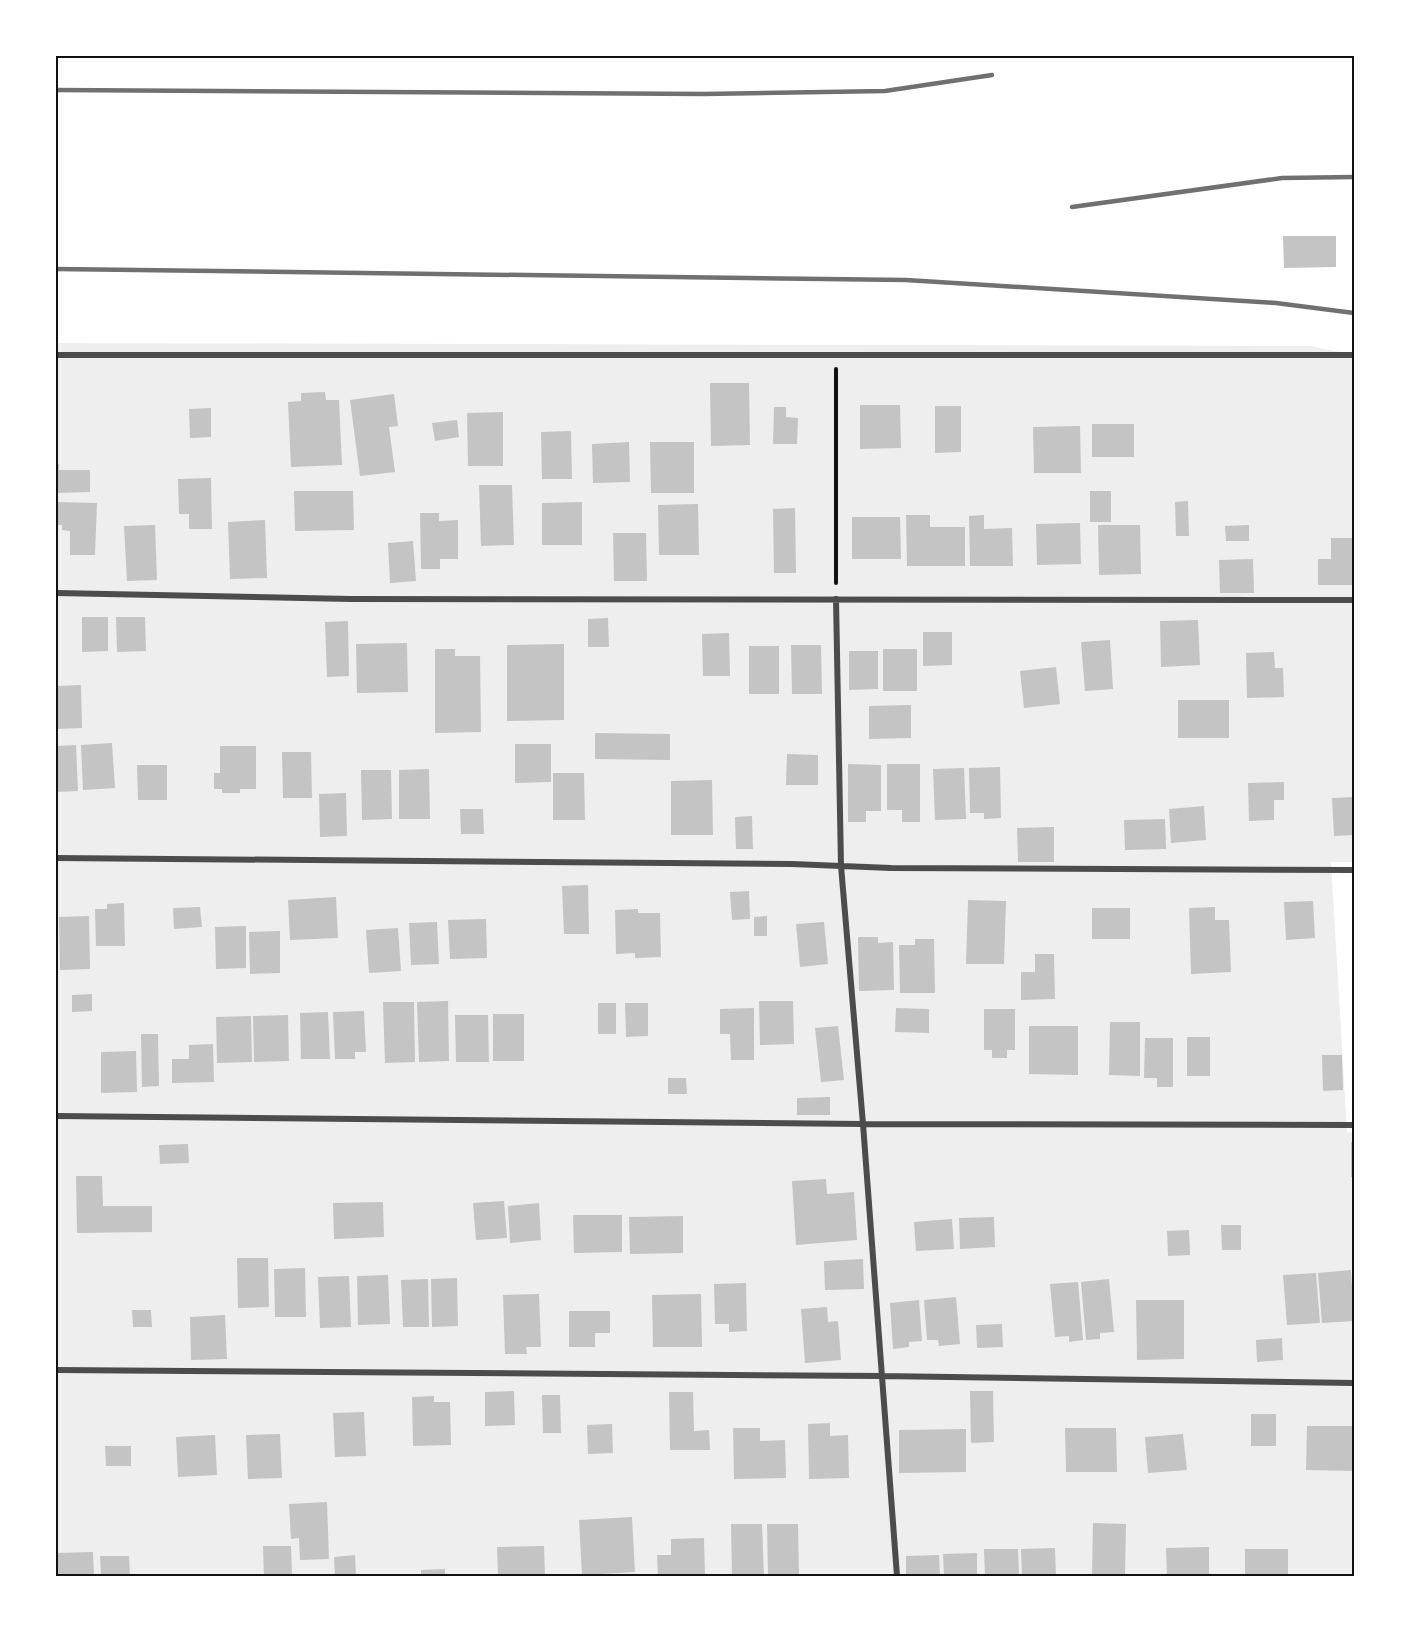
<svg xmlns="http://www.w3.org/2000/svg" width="1410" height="1632" viewBox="0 0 1410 1632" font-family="Inter,sans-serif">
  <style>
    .green { fill: #eee }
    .building { fill: #c4c4c4 }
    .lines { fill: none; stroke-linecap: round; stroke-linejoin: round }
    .path { stroke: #111; stroke-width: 4 }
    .minor { stroke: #4c4c4c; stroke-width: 6 }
    .rail { stroke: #707070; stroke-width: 4.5 }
    .neatline { fill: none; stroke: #111; stroke-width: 2 }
  </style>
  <rect width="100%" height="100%" fill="#fff"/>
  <!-- green -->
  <path class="green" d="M56 343 1310 346 1354 355V862H1331L1347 1132 1354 1133V1576H56Z"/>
  <!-- building -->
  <path class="building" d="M1283 236H1336V267L1284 268Z
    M710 383H749L750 445 711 446Z
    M325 392 326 400H339L342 465 291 467 288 402 301 401V393Z
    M394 394 398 426 389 427 395 472 360 476 350 400Z
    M860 405H900L901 448 860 449Z
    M935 406H961V452L935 453Z
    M774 407H786V417L798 418 797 444H773Z
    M211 408V437L190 438 189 409Z
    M503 412V466H468L467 413Z
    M457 420 459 437 435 441 432 423Z
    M1092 424H1134V457H1092Z
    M1080 426 1081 473H1034L1033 427Z
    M571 431 572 479H542L541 432Z
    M629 442 630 482 593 483 592 444Z
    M650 442H694V493H651Z
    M56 464H59V470H90V492L56 493Z
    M211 478 212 529H189V514H179L178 479Z
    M479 485H512L514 545 481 546Z
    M294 491H353L354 530 295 531Z
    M1090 491H1111V522H1090Z
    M1188 501 1189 536H1176L1175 502Z
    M56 502 97 503 95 555H70V531L62 530V525H56Z
    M582 502V545H542V503Z
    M698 504 699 555H659L658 505Z
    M795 508 796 573H774L773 509Z
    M420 513H439V521L458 520V559H440V569H421Z
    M906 515H930V527H965V566H907Z
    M984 515V529L1012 528 1013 566H970L969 516Z
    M852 517H900L901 559H852Z
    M265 520 267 578 230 579 228 522Z
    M1080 523 1081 564 1037 565 1036 524Z
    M155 525 157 580 127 581 124 526Z
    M1098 525H1140L1141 574 1099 575Z
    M1249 525V541H1226L1225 526Z
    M613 533H646L647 581H614Z
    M1331 538H1354V585H1318V559H1331Z
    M413 541 416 581 390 583 388 543Z
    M1253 559 1254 593H1220L1219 560Z
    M82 617H108V651L82 652Z
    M116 617H145L146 651 117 652Z
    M608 618 609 647H588V619Z
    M1198 620 1200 665 1161 667 1160 621Z
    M348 621 349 676 327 677 325 622Z
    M923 632H952V665L923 666Z
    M729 633 730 676H703L702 634Z
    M1110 640 1113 689 1085 691 1081 642Z
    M407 643 408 692 357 693 356 644Z
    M564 644V720L507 721V645Z
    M791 645H821L822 694H792Z
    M749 646H779V694H749Z
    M435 649H455V656H480L481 732 435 733Z
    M883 649H917V691H883Z
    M849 651H878V689L849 690Z
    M1274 652 1275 668H1283L1284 697 1247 698 1246 653Z
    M1056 667 1060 704 1024 708 1020 671Z
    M81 685 82 728 56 729V686Z
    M1178 700H1229V738H1178Z
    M911 705V738L869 739V706Z
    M595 733 670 734V760L595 759Z
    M112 743 115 788 83 790 81 745Z
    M515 744H551V782L515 783Z
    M76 745 78 791 56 792V746Z
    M220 746H256V789H240V793H222V789H214V773H220Z
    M282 752H311L312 798H283Z
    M787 754 818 755V785H786Z
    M848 764 881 765V811H866V822H848Z
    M887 764H920V822H902V810H887Z
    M137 765H167V800H138Z
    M1000 767 1001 818 984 819V813H970L969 768Z
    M964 768 966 819 935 820 933 769Z
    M429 769 430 819H399V770Z
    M361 770H391L392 819 362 820Z
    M553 773H584L585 820H553Z
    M712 780 713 835H671V781Z
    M1284 782V800H1274V820L1249 821 1248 783Z
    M346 793 347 836 320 837 319 794Z
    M1354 797V835L1334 836 1332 798Z
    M1204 806 1206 840 1171 843 1169 809Z
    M460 809H483L484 834H461Z
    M752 816 753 849H736L735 817Z
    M1165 819 1166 849 1125 850 1124 820Z
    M1054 827V862H1018L1017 828Z
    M588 885 589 934H564L562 886Z
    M749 891 750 919 732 920 730 892Z
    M336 897 338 938 290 940 288 900Z
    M968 900 1006 901 1004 964H966Z
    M1313 901 1315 938 1286 940 1284 902Z
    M124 903 125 946H96L95 909H107V904Z
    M200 907 202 927 174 929 173 908Z
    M1215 907V920H1229L1231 972 1191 974 1189 908Z
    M1092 908H1130V939H1092Z
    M638 909V913H660L661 957 635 958V953L616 954 615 910Z
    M89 916 90 969 60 970 59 917Z
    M767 916V936H754V917Z
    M486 919 487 958 450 959 448 920Z
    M437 922 439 964 411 965 409 923Z
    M824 922 828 964 800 967 796 924Z
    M246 926V968L216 969 215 927Z
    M398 928 401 971 369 973 366 930Z
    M280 931V973L250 974 249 932Z
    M858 937H878V943L893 942 894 990 859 991Z
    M915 939H934L935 993H900L899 945H915Z
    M1035 954H1054L1055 999 1021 1000V972H1035Z
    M92 994V1011L72 1012V995Z
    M448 1001 449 1061 419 1062 417 1002Z
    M759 1001H793L794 1044 760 1045Z
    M383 1002H414L415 1062 385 1063Z
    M598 1003H616V1034H598Z
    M625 1003H648V1036L626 1037Z
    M754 1008V1060H731L730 1034H720V1009Z
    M896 1008 929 1009V1033L895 1032Z
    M984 1009H1015V1050H1007V1058H992V1050H984Z
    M364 1011 366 1052H355V1059H335L333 1012Z
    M328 1012 330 1059H301L300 1013Z
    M493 1014H524V1061H493Z
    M288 1015 289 1061 254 1062 253 1016Z
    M455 1015H488L489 1062H456Z
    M251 1016 252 1062 217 1063 216 1017Z
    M1110 1022H1140V1076L1109 1075Z
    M838 1026 844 1080 821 1082 815 1028Z
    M1029 1026H1078V1075L1029 1074Z
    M141 1034H158L159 1086 142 1087Z
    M1187 1037H1210V1076H1187Z
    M1145 1038H1173V1087H1157V1078H1144Z
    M213 1044 214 1082 172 1083V1059H189V1045Z
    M136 1051 137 1092 101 1093V1052Z
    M1322 1055H1342L1343 1090 1323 1091Z
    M668 1078H686L687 1094H668Z
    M830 1097V1115H797V1098Z
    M1351 1142H1354V1177H1351Z
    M188 1144 189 1163 160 1164 159 1145Z
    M76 1176H102L103 1206H152V1232L77 1233Z
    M826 1179 827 1194 854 1192 857 1240 796 1245 792 1181Z
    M504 1201 507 1238 476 1240 473 1203Z
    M383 1202 384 1237 334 1239 333 1203Z
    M539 1203 541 1240 510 1243 508 1206Z
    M573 1215H622V1252L574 1253Z
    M683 1216V1253L630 1254 629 1217Z
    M994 1217 995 1247 960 1249 959 1218Z
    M952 1219 954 1249 916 1251 914 1222Z
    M1221 1225H1241V1250H1222Z
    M1189 1230 1190 1255 1168 1256 1167 1231Z
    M237 1258H268L269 1307 238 1308Z
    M863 1259 864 1289 825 1290 824 1261Z
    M305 1268 306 1317H275L274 1269Z
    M1351 1270 1354 1321 1322 1323 1318 1273Z
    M1316 1273 1320 1323 1287 1325 1283 1275Z
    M388 1275 390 1324 358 1325 357 1276Z
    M349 1276 351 1327 320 1328 318 1277Z
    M457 1278 458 1326 432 1327 431 1279Z
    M428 1279 429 1327H403L401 1280Z
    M1109 1279 1114 1332 1100 1333V1339L1086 1340 1081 1282Z
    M1078 1282 1083 1340 1069 1342V1336L1055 1337 1050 1284Z
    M746 1283 747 1331 729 1332V1324H715L714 1284Z
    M539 1294 541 1347H526L527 1354H505L503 1295Z
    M701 1294 702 1347H653L652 1295Z
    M956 1297 960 1344 939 1346 938 1340H927L924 1300Z
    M919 1300 922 1341 909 1342V1347L893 1349 890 1303Z
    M1136 1300H1184V1359L1137 1360Z
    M827 1307 828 1322 838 1321 841 1360 805 1363 801 1309Z
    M132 1310H151L152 1327H133Z
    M569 1311H610V1333H595V1347H569Z
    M225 1315 227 1359 191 1360 190 1317Z
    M1002 1324 1003 1347 977 1348 976 1325Z
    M1282 1338 1283 1360 1257 1362 1256 1340Z
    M514 1391 515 1425 485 1426V1392Z
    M970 1391H993L994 1442 971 1443Z
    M669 1392H693L694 1431 709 1430 710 1450H670Z
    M542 1395H560L561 1433H543Z
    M434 1396V1402H450L451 1445 413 1446 412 1397Z
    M364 1412 366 1456 335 1457 333 1413Z
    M1251 1414H1276V1446H1251Z
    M830 1423V1436L848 1435 849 1478 809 1479 808 1424Z
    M612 1424 613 1453 588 1454 587 1425Z
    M1307 1426H1354V1471L1306 1470Z
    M733 1428H760V1441L785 1440 786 1478 734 1479Z
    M1065 1428H1116L1117 1472H1066Z
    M966 1429V1472L899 1473V1430Z
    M280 1434 282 1478 248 1479 246 1435Z
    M1183 1434 1187 1470 1148 1473 1145 1437Z
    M215 1435 217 1475 178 1477 176 1437Z
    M105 1446H131V1466H106Z
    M327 1502 329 1559 300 1560 299 1538 291 1539 289 1504Z
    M632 1517 635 1572 582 1575 579 1520Z
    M1093 1523 1126 1524 1125 1575H1092Z
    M731 1524H762L764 1576H732Z
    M767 1524H798L799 1576H768Z
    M704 1538 705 1576H658L657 1555H671V1539Z
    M263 1546H291L292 1576H264Z
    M544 1546 545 1576H498L497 1547Z
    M1209 1547V1576H1167L1166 1548Z
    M1055 1548 1056 1576H1022L1021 1549Z
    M984 1549H1018L1019 1576H985Z
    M1245 1549H1288V1576H1245Z
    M93 1552 94 1576H56V1553Z
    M977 1553V1576H944L943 1554Z
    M355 1555 356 1576H335L334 1557Z
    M939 1555 940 1576H906V1556Z
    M100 1556H129L130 1576H101Z
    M445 1569V1576H421V1570Z"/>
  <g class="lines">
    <!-- path -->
    <path class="path" d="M836 369V583"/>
    <!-- minor -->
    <path class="minor" d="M56 355H1354
      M56 593 351 599 1354 600
      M836 599 841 866 863 1124 897 1576
      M56 858 792 864 891 868 1354 870
      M56 1116 863 1124 1354 1125
      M56 1370 881 1376 1354 1383"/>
    <!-- rail -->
    <path class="rail" d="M56 90 704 94 885 91 992 75
      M1072 207 1282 178 1354 177
      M56 269 906 280 1276 303 1354 313"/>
  </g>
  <!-- border -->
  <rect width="1410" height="1632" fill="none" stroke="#ffffff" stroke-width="114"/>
  <rect x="57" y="57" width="1296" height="1518" class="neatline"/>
</svg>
